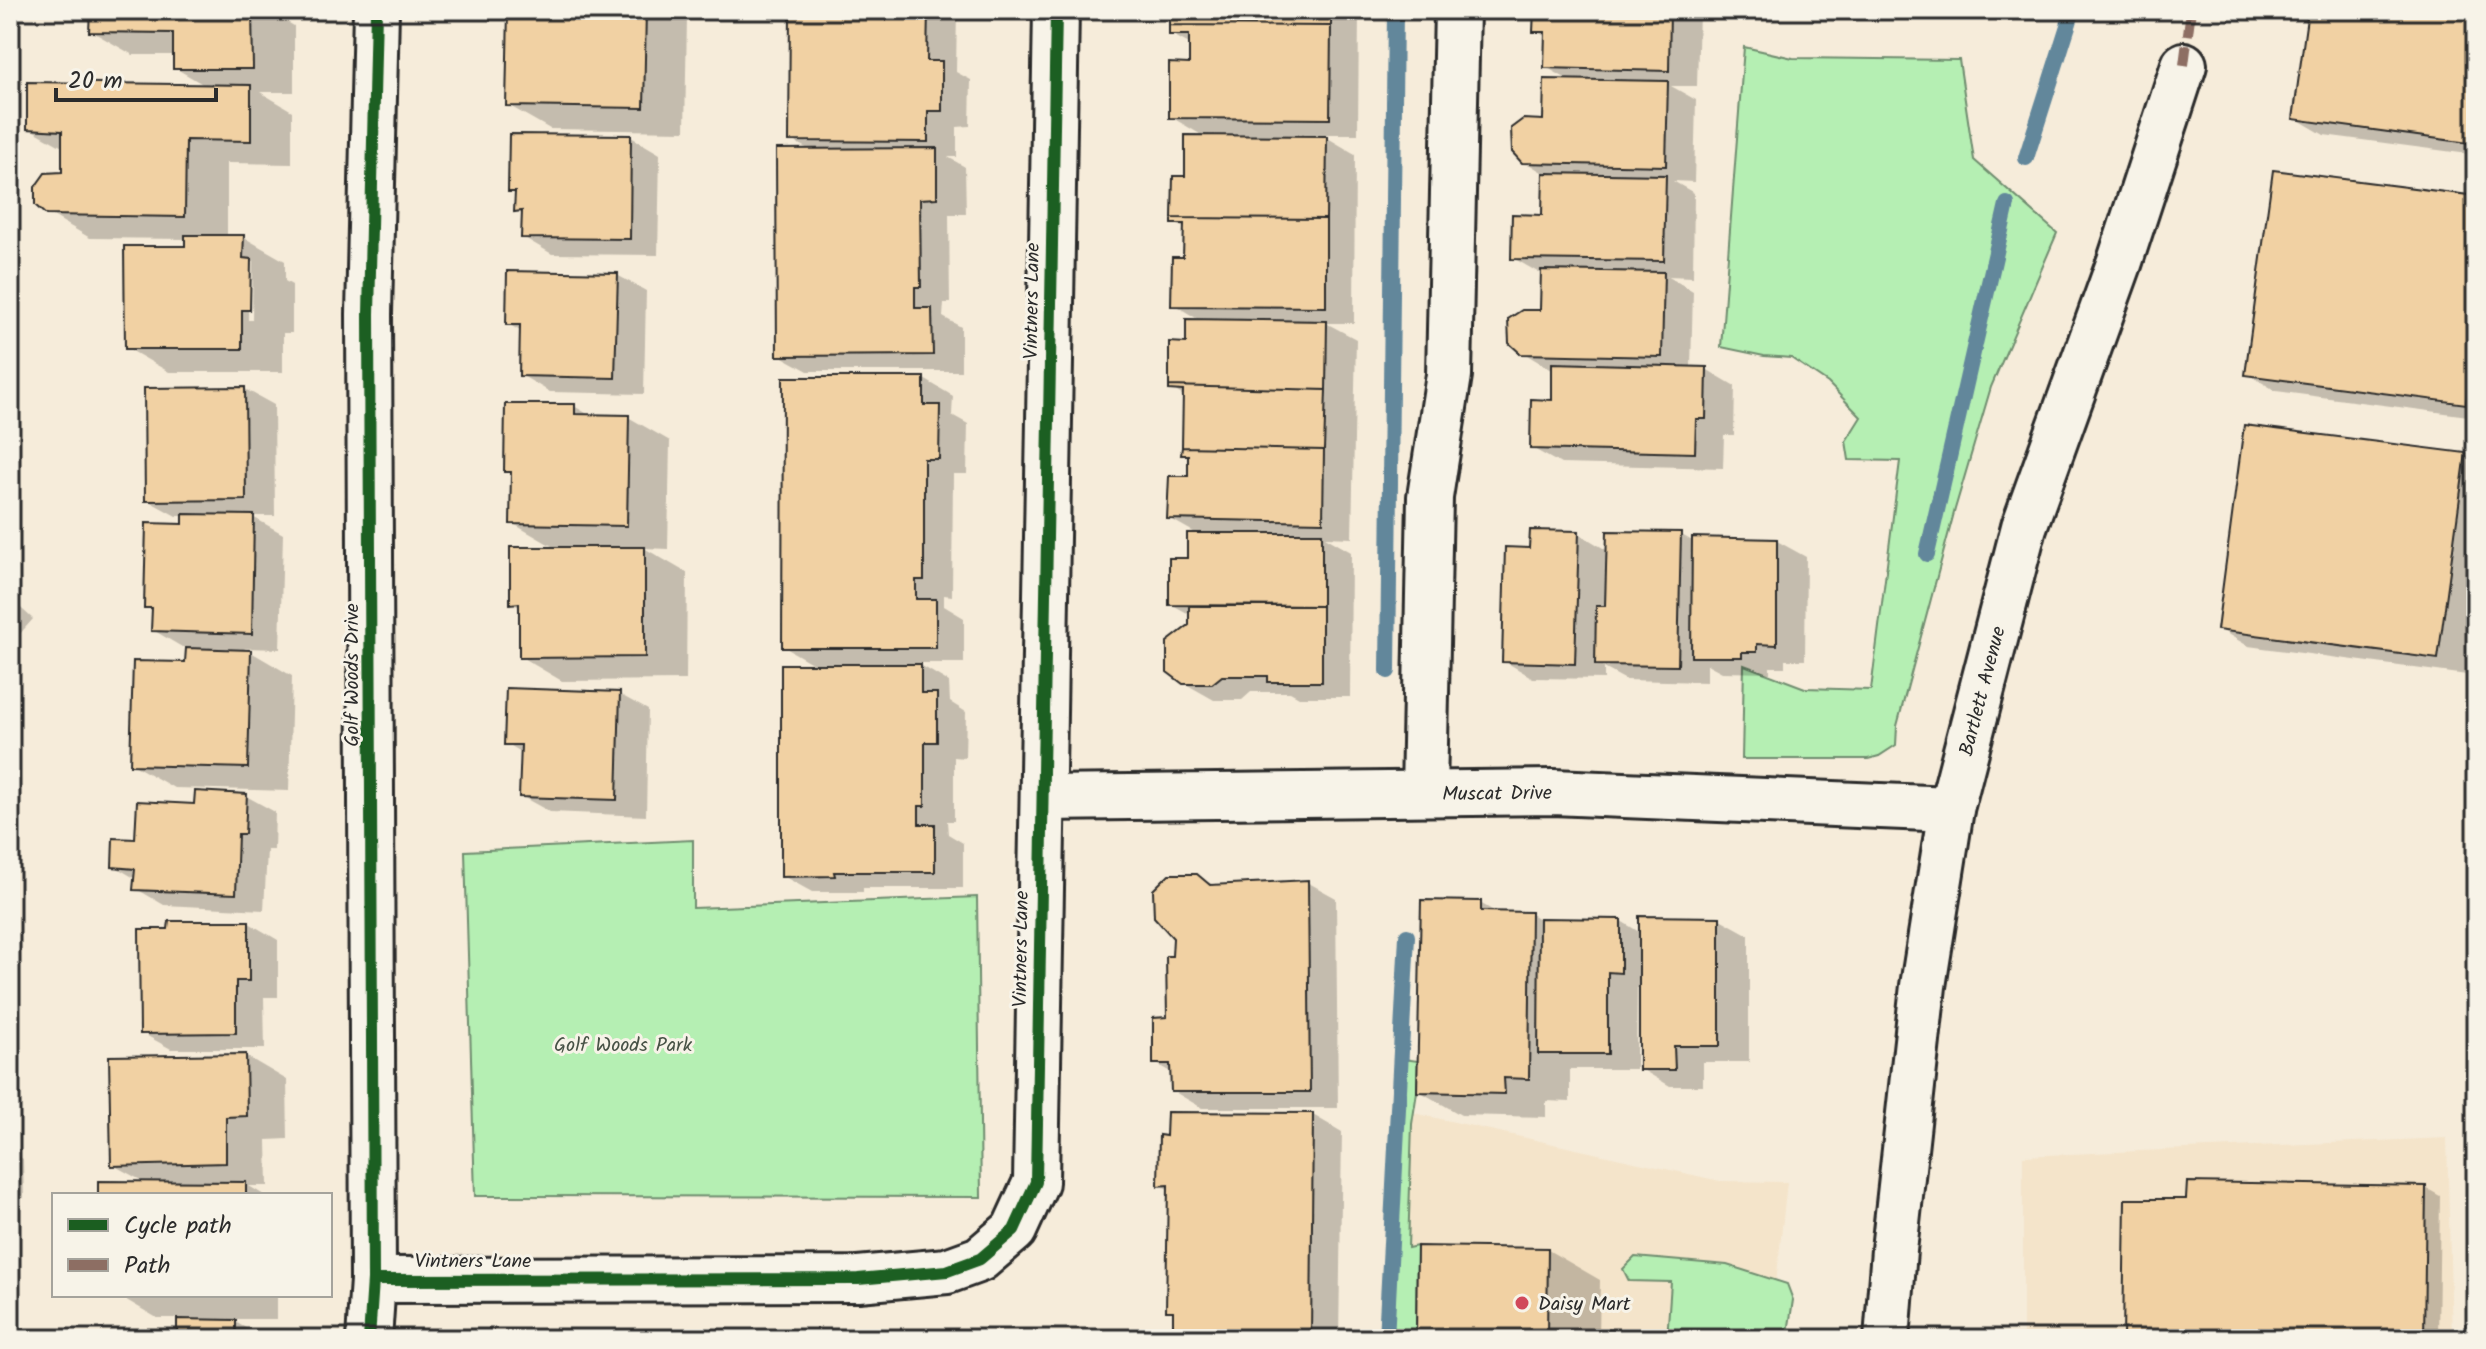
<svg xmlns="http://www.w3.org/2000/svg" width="2486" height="1349" viewBox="0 0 2486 1349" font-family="Kalam,sans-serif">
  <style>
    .built { fill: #f4e4ca }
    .green { fill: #b5efb3; stroke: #708d6f; stroke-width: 2 }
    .shadow { fill: #0003; fill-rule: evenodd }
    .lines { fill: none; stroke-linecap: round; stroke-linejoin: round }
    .stream { stroke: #62879b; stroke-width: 16 }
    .building { fill: #f1d1a3; stroke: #2b2b2b; stroke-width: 2 }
    .minor-casing { stroke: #2b2b2b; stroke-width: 50 }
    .minor { stroke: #f7f3e8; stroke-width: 44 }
    .quiet { stroke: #8d6e63; stroke-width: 10; stroke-dasharray: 20 10; stroke-linecap: butt }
    .cycleway-casing { stroke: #f7f3e8; stroke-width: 17 }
    .cycleway { stroke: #1b5e20; stroke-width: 12 }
    .poi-dot { fill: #d1495b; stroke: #f7f3e8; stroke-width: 3 }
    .labels { text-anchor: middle; stroke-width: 6; stroke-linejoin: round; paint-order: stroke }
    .street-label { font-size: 20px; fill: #2b2b2b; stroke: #f7f3e8 }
    .park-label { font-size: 20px; fill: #475246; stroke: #f7f3e8 }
    .poi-label { font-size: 20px; fill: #2b2b2b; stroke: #f7f3e8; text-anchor: start }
  </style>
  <rect width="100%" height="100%" fill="#f6ecda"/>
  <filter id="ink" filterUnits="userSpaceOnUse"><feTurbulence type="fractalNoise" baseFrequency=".0125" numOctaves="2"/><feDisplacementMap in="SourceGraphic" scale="16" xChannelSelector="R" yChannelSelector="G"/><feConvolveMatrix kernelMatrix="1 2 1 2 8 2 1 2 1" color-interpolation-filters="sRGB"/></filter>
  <g filter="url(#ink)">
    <!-- built -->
    <path class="built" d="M1405 1111 1720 1181 1787 1182 1770 1339H1389Z
      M2447 1138 2452 1339H2023V1156Z"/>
    <!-- green -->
    <path class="green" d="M1744 47 1793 58 1959 60 1974 160 2057 233 1991 387 1955 509 1897 726 1896 745 1879 756 1868 759H1742L1744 665 1805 688 1871 690 1900 461 1849 460 1846 441 1861 417 1828 383 1791 358 1764 356 1721 347Z
      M693 840V908L977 897 981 1197 475 1196 465 851Z
      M1404 1059 1418 1061 1417 1092 1412 1124 1408 1248 1417 1246 1416 1339H1390Z
      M1635 1257 1727 1265 1787 1284 1793 1300 1787 1339H1667L1671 1282 1629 1281 1623 1269Z"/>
    <!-- shadow -->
    <path class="shadow" d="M92 10H267L294 26V92H260L292 111V164L227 163V237H243L285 261V281L292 285V333H283V372H169L127 348 187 248V239L90 238 48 213 64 174V148L29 128 206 86 175 68V55H133L91 31ZM249 261H253L252 320H248Z
      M510 10H673L687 18 685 131 550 129 508 105Z
      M792 10H957L956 72 971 80 970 126 957 127V157H948L965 167 966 214H949L950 303H944L943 317 961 327V371H808L779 355 810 150 791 140Z
      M1171 10H1359L1358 134H1321L1355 154 1354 323H1326L1356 339 1352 538 1325 537 1351 552 1350 697H1299L1290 692H1251L1242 700H1214L1184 683 1191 615 1171 604 1199 535 1169 518 1190 478V458L1183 454 1185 397 1171 388 1201 321 1173 304 1185 259 1186 229 1174 223 1187 178 1205 137 1171 117 1191 66V45L1171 34Z
      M1536 10H1695L1699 12 1697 86H1671L1696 100 1694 182 1673 181 1694 193 1693 277 1667 276 1693 291 1691 368 1706 369 1735 386 1734 435H1724L1723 468 1561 464 1532 448 1553 402 1552 370 1522 352 1542 312 1543 275 1513 258 1544 217 1545 174 1524 161 1572 82 1546 67 1547 37 1535 31Z
      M2310 10H2476V155L2324 135 2295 118Z
      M631 137 660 154 658 255 552 254 523 237 524 215 516 211 517 195 510 191Z
      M2476 198V417L2276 391 2248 374Z
      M617 275 646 291 644 394 550 392 521 375 522 332 508 324Z
      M924 379 953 396 952 415 968 424 967 474H953L952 596 944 595V606L964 618V663H917L949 682 950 702 966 712 965 758 954 757V821H947L948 834 963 843V888H863V892H812L783 876 817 666 784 647Z
      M245 389 274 405 275 516H251L283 534 280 649 244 648 292 676 289 791 174 788 132 764 187 664 188 647H182L153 630V611L146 607 185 526V516H176L147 500Z
      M574 406 591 416 628 417 670 441 668 549 644 548 687 573 686 680 562 681 521 657V608L512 603 557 549 512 523 513 475 506 470Z
      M2465 455 2476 462V605L2467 675 2248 646 2219 629Z
      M1578 533 1608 551 1680 534 1694 542 1777 541 1806 557 1805 660H1785V667H1770V673L1722 672 1707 664V682L1626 680 1604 668V679L1533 678 1504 661 1531 550Z
      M10 586 19 594 13 601 33 619 10 645Z
      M619 694 648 710 646 816 550 812 521 796 523 753 506 743Z
      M246 796 275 812 274 850H267L264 910 164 905 135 888 136 879 114 866 137 841 196 806Z
      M1197 876 1217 887 1307 882 1336 898 1338 1108H1202L1173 1091 1172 1073 1155 1063 1169 1019 1174 958Z
      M1480 903 1499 914H1531L1541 920 1621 921 1641 933 1720 919 1749 935V1062H1703V1086H1670L1641 1069V988H1637L1636 1069H1570V1102L1546 1101V1117L1461 1115 1419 1091Z
      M249 923 278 940V997H264L265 1049H171L142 1033Z
      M10 949 15 952V1002H10Z
      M246 1056 287 1080 288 1139 267 1140 268 1186H249L264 1195H100L146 1183 113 1165Z
      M1313 1115 1342 1132 1339 1339H1175V1314L1168 1310 1170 1190 1160 1185Z
      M10 1152 23 1159 24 1198H10Z
      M2426 1188 2440 1196 2438 1339H2125L2188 1201Z
      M1548 1250 1600 1280 1599 1339H1418Z
      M118 1295H277V1319H230L265 1339H179V1318H157Z"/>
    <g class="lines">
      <!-- stream -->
      <path class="stream" d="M2026 158 2073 10
        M1927 554 2007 204
        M1388 671 1395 10
        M1386 1339 1407 936"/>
    </g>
    <!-- building -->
    <path class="building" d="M90 10H252L253 69H173V33L89 32Z
      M508 10H646L644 108 506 106Z
      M790 10H928L927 61H942V111H928V142L789 141Z
      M1169 10H1331V26L1169 25Z
      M1534 10H1670L1669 71 1544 68 1545 32H1533Z
      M2308 10H2476V144L2293 119Z
      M1169 25 1331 26 1330 119 1169 118V63L1189 64V35H1169Z
      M1544 79 1668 81 1666 166 1522 163 1512 152 1511 128 1523 119 1543 120Z
      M27 82 251 85V141L186 140 185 217 46 215 35 205V187L45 173 62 172V131L27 129Z
      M509 134 631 135 630 239 521 238 522 211 514 212 515 192H508Z
      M1185 135 1327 136 1326 219 1172 218 1173 176H1185Z
      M937 148V198L920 199 921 287H915V308H932L933 355 777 356 776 149Z
      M2273 170 2476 196V331L2466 404 2245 375Z
      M1543 173 1666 175 1664 261 1511 259 1512 214 1542 215Z
      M1172 218 1326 219V307L1171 306 1172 257H1183L1184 224H1172Z
      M185 235H244L243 258 251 259 250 310H242V349H125L124 246H185Z
      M1541 270 1664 272 1662 357 1521 354 1509 343 1508 319 1522 310H1540Z
      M507 271 618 273 615 378 519 376 520 325H506Z
      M1186 319 1327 321 1326 390 1169 386V342L1186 343Z
      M1552 363 1707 367 1706 419H1696L1695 453 1530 449 1531 399 1552 400Z
      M783 377H924V405H940L939 459H924V580H916V599H936V648H782Z
      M1169 386 1326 390 1324 450 1182 447 1183 391 1169 390Z
      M245 387 246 500 145 501 144 388Z
      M505 404H575V414L629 415 627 526 510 524 511 472H504Z
      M2244 425 2466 453 2438 659 2217 630Z
      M1182 447 1324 450 1323 522 1167 519 1169 476H1188V455H1181Z
      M183 514 254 515 252 634 151 631 152 608H144L146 523 183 524Z
      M1530 530 1579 531 1575 664 1502 662 1505 547 1529 548Z
      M1607 531 1681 532 1678 666 1595 665 1596 606H1605Z
      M1187 533H1322V606L1169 605V558H1187Z
      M1692 537 1777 539V645L1757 644V652H1742V657H1691Z
      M510 547H645V657L519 658V603L510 604Z
      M1189 606H1322V682H1268V676H1222L1212 684H1183L1167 672V642L1189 625Z
      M186 648 251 650 248 768 130 765 133 661 185 662Z
      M781 664H921V693H937V742H925V806H919V824H935V872H834L835 876 781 877Z
      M506 688 620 692 617 800 519 797 521 745H504Z
      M195 791 247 794 245 834H238L236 894 133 890 135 869 112 867 113 838 135 839 137 801 194 804Z
      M1169 874H1197L1210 885 1308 880 1310 1092H1171L1170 1064H1153V1018L1167 1017 1166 956H1172L1173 938 1154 917 1153 890Z
      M1421 900 1481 901V911L1531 912 1529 1079 1504 1078 1505 1094 1417 1092Z
      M1639 916 1720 917V1046H1674L1675 1070H1639Z
      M1539 918 1621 919V973L1608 972V1054H1538Z
      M169 921H249V981H236V1033L140 1034 139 929H168Z
      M246 1054 247 1116 226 1117V1163L111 1166 109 1056Z
      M1167 1112 1313 1113 1311 1339H1173V1311H1166L1168 1185 1158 1186 1159 1135 1166 1136Z
      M98 1181 246 1182V1195H98Z
      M2187 1182 2426 1186 2424 1339H2123L2125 1199H2186Z
      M1417 1246 1548 1248 1547 1339H1416Z
      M177 1319 236 1320V1339H177Z"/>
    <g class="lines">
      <!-- minor casing -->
      <g class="minor-casing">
        <g id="minor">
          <path d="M1424 793 1430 497 1449 375 1457 10"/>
          <path id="s1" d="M1043 798 1553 792 1951 809"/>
          <path d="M373 1280 858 1279 947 1271 980 1259 1014 1230 1036 1182 1056 10"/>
          <path d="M369 1339 373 1280 369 314 376 10"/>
          <path id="s2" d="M1887 1339 1894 1250 1923 986 1951 809 2024 527 2120 261 2184 65"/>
        </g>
      </g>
      <!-- minor -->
      <use href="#minor" class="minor"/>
      <!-- quiet -->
      <path class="quiet" d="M2184 65 2191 10"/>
      <!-- cycleway casing -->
      <g class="cycleway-casing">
        <path id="cycleway" d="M373 1280 858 1279 947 1271 980 1259 1014 1230 1036 1182 1056 10
          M369 1339 373 1280 369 314 376 10"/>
      </g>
      <!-- cycleway -->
      <use href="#cycleway" class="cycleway"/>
    </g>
  </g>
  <!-- markers -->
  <circle class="poi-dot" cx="1522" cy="1303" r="8"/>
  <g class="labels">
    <!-- street labels -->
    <g class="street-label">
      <text transform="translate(1031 301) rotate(-89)" y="7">Vintners Lane</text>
      <text transform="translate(351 675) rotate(-90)" y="7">Golf Woods Drive</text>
      <text dy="7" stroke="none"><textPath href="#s2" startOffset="656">Bartlett Avenue</textPath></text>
      <text dy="7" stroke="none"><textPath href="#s1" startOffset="454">Muscat Drive</textPath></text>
      <text transform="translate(1020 949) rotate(-89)" y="7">Vintners Lane</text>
      <text x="473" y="1267">Vintners Lane</text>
    </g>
    <!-- park labels -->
    <g class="park-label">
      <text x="623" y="1051">Golf Woods Park</text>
    </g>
    <!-- poi labels -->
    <g class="poi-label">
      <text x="1538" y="1310">Daisy Mart</text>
    </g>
  </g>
  <!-- margin -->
  <rect width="2486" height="1349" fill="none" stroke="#f7f3e8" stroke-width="40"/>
  <rect x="20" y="20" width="2446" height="1309" fill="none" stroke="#2b2b2b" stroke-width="3" filter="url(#ink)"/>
  <!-- legend -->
  <rect x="52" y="1193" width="280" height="104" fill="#f7f3e8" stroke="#a5a39c" stroke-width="2"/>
  <rect x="68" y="1219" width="40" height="12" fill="#1b5e20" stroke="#a5a39c" stroke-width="2"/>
  <text x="124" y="1233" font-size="24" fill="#2b2b2b">Cycle path</text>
  <rect x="68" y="1259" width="40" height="12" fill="#8d6e63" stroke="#a5a39c" stroke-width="2"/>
  <text x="124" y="1273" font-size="24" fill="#2b2b2b">Path</text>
  <!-- scale -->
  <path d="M56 88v12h160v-12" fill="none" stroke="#2b2b2b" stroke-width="4"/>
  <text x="68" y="88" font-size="24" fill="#2b2b2b" stroke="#f7f3e8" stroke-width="6" paint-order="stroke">20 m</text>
</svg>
